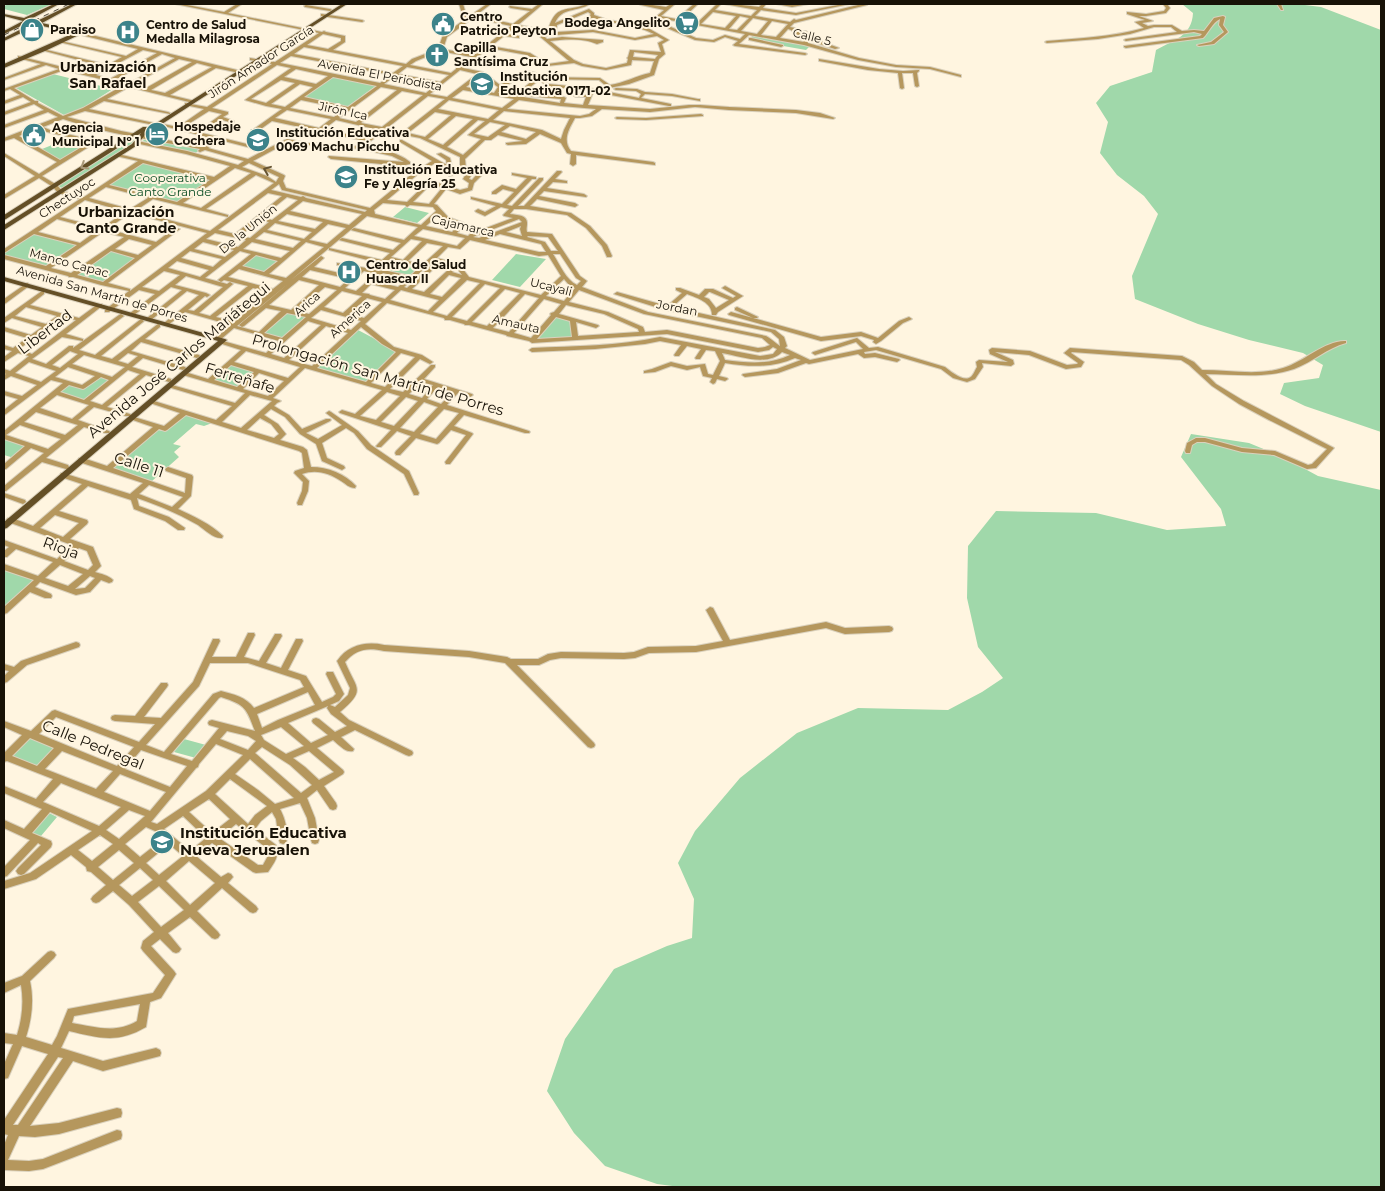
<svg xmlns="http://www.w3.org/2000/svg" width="1385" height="1191" viewBox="0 0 1385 1191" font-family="Montserrat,sans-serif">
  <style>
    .green { fill: #a0d8aa }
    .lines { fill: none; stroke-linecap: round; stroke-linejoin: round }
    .minor-casing { stroke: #dad1bd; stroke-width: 2 }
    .major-casing { stroke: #dad1bd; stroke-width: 2 }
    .minor { fill: #b5975d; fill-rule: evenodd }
    .major { fill: #644f26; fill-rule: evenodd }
    .rail { stroke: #544d40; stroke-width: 1; stroke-dasharray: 5.5 5.5; stroke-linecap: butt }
    .oneway { stroke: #aa9a7a }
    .oneway2 { stroke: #665432 }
    .labels { text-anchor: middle; stroke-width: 4; stroke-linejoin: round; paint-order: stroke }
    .far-poi-label { font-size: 12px; font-weight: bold; fill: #181207; stroke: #fff5e0; text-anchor: start }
    .far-street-label { font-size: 12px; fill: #181207; stroke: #fff5e0 }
    .far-park-label { font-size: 12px; fill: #0b4d23; stroke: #fff5e0 }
    .far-neighbourhood-label { font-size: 14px; font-weight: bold; fill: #181207; stroke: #fff5e0 }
    .street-label { font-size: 15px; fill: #181207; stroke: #fff5e0 }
    .poi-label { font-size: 15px; font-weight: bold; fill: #181207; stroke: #fff5e0; text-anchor: start }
  </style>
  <rect width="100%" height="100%" fill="#fff5e0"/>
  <!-- green -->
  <path class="green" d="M9 4H52L27 15 4 9V6Z
    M1182 4H1297L1321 7 1381 30V432L1305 406 1280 394 1284 383 1319 378 1323 365 1303 353 1249 340 1198 324 1135 299 1132 276 1158 214 1144 196 1117 175 1100 153 1108 122 1096 103 1110 86 1152 72 1156 50C1174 40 1192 36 1193 13Z
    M752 36 805 45 810 46 806 50 761 42 751 38Z
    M53 74 113 89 81 109 64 115 16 88Z
    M332 76 377 85 347 107 302 98Z
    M72 137 92 142 60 161 42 149Z
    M133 137H136V142L62 188 58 186Z
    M149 138 199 149V151L195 153 142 141Z
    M142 162 212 179 177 202 108 185Z
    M405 207 429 213 417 223 393 217Z
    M34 234 80 245 46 268 4 256V253Z
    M111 250 138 257 103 283 74 275Z
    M255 254 280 260 265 273 239 267Z
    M516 254 546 259 520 287 492 280Z
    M388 259 420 267 410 277 378 269Z
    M287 312 307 317 283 339 262 333Z
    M556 316 571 320 574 339 535 341Z
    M358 330 377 340 397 353 366 382 317 368Z
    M230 364 257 372 239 388 212 381Z
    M100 376 112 379 85 401 58 393 69 384 80 388Z
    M185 414 215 422 204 426 196 424 173 444 181 446 174 452 179 457 152 481 112 468 158 430 165 431Z
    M1191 434 1249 443 1283 457 1318 476 1381 490V1187H680L657 1184 605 1166 574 1133 547 1091 565 1039 614 969 667 946 692 938 694 899 678 863 695 831 740 778 797 733 858 708 948 710 982 692 1003 678 978 647 967 598 968 546 996 511 1096 513 1167 530 1226 526 1221 509 1181 457Z
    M4 438 28 446 14 458 4 455Z
    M4 568 38 579 4 609Z
    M29 735 59 746 39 767 9 755Z
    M184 739 206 745 196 758 174 752Z
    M47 812 57 817 41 836 30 832Z"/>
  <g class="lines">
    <!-- minor casing -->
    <g class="minor-casing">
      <path id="minor" d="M175 4H182L224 12 237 4H242L228 13 322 32 324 31 326 32 345 36V42L333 50 406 64 412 59 438 49 443 35 464 20 459 4H463L466 14 471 15 487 4H491L475 16 513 24 530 11 511 8 509 7 510 6 532 9 539 4H543L518 25 535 28 541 34 552 33V28L549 27C555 9 562 10 578 7 583 6 585 4 590 4 578 12 561 7 555 23L589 9 594 13V15L605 19 644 27 664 10 641 5 639 4H646L666 7 671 4H675L661 16 676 19 694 4H698L681 20 697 23 717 4H721L715 10 751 16 757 10 724 4H733L759 7 762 4H766L763 8 796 13 843 4H850L796 15 761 10 755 16 790 22 794 19 796 20 862 4H868L867 5 794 23 790 27 795 28 808 41V43L859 58 896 65 930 67 961 75V77L930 69 896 67 858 60 804 45 749 35 739 44 805 53 807 54 805 55 735 46 733 45 738 41 725 37 714 42 695 40 660 25 664 24 696 38 713 40 725 35 740 39 745 34 659 18 648 28 669 40 662 44 665 54 659 59 654 75 629 84 599 90 639 98 641 94 636 91 616 90 614 89 616 88 637 89 645 92 672 94 698 99H700V101L672 96 645 94 641 98 671 104V106H669L595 92 593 93 588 105 650 109 689 105H700L729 107 796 110 820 113 835 118 833 119 796 113 729 110 695 107 650 112 602 109 592 116 580 118H575C569 129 562 140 571 151L653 162 655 163V165L576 155V164L573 166 570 164 571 154 567 153 561 143 540 134 526 144 508 145 506 144V143L523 141 498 135 491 140H485L465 159 466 168 472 174 469 179 472 180 479 172 484 173 474 183 472 190 460 194 446 189 434 204 437 205 448 217 464 223V225L457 233 468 236 470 234 513 218 504 216 503 215 509 209 501 207 485 216 476 212 475 211 478 209 485 212 496 206 471 199V197L502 204 514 192 503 189 496 194H492V192L502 185 516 189 527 178 512 175V173L536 177V179H532L507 205 512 206 539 178H543V180L518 206H524L557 171H561L562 172 555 179 567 181V183L553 182 547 188 584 194 587 196 586 197 544 191 539 196 575 203 578 205 575 207 537 199 530 206 571 213 590 226 607 245 612 256 611 257H607L602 246 586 228 567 215 526 209H514L510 214C517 215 528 215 527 224 527 227 526 229 527 232L552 234 580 276 587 281 582 287 648 312 766 336C772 339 775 343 780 346L779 339 771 332 662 309 614 294 617 292 667 306 682 293 676 290V288H680L699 295 705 289H713L733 298 736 296 722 288 725 286 727 287 743 296 718 312 716 315H712C712 302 697 298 687 294L672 307 775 330 784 337 787 346 785 348 810 360 863 349 856 342 815 355 812 353 813 352 857 338 869 348 878 347 945 367C950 371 962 381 969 378 973 377 975 370 977 367L976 362 979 360 1008 362 990 354 989 350 992 348 1030 351 1067 365 1077 364 1078 363 1064 353 1070 348 1182 356 1194 362 1202 370C1229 370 1257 376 1283 368 1304 362 1325 340 1346 341V343C1327 348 1313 362 1294 369 1265 379 1235 374 1206 374L1216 384 1244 401 1334 448 1316 468 1307 469 1274 455 1242 452 1205 442H1197L1192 445 1190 453H1186L1185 451 1187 443 1196 438H1205L1242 448 1275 451 1308 465 1312 464 1327 449 1269 420 1239 404 1212 386 1189 365 1181 360 1072 352 1071 353 1084 362 1081 367 1066 369 1029 355 995 352 1013 360 1014 364 1011 366 982 363 983 367 975 379 967 382 953 378 941 369 876 350 864 352 865 354 875 353 899 359 900 360 897 362 875 357 864 358 858 354 809 364 806 363 778 373 745 377 742 375 743 374 777 369 801 360 795 358C772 368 750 367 725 363L719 376 727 378 728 379 725 381 717 379 715 383 713 384 710 382 712 378 703 376 700 367 687 370 671 366 655 372 644 373V371L652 369 671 362 687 366 705 364 708 374 713 375 720 361 715 351 706 350 700 359H696L695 358 701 349 687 346 679 356H675L674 355 681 345 660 341 645 344 595 349 532 352 529 350 532 348C575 346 618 346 660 337L760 356 773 354 777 349 773 347 769 350 758 352 667 334 532 343 529 341 507 336 506 335 469 325H465L464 324 450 320H445L444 318 387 303 365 324 394 347 422 355 433 362 430 364 420 359 390 389 403 392 431 365H435V367L424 379 472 394 473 395 470 397 458 393 447 405 529 431 530 432 529 433H525L464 415 454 426 472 433 473 434 450 464H446L445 462 466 435 451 430 439 443 437 444 416 438 400 455H396L395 453 396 451 411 436 397 431 381 447H377L376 446 377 445 391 430 340 413 339 412 342 410 355 414 382 390 305 368 273 398 281 401 277 403 274 406 289 415 302 429 326 419H330L331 420 330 421 306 433 318 439 342 425 326 413 329 411 331 412 358 431 371 445 409 471 419 493 418 495H414L404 474 367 449 354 433 346 428 322 443 327 458 344 466 345 468 342 470 322 461 316 444 300 434 285 417 271 409 264 415 278 424 286 434 280 440 303 447 307 450 311 467C328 467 345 474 356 486L355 488C349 488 346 484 341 481 329 473 316 469 302 474L309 481 308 491 302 505H298L297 503 302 491 303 482 294 473 295 471 304 468 302 453 299 451 186 415 167 430 165 431 159 429 113 468 185 493 186 478 166 471 165 469 168 467 192 475 193 477 191 496 178 509C193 516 211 524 223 536L222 538C214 539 205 530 198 525 179 514 158 505 137 498L139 506 169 517 185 528 184 530H178L165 521 134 509 131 500 128 499 88 486 59 511 87 520 88 522 87 524 70 539 93 547 101 566 95 572C101 574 108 575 113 580L112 582 109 583 101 580 90 592 76 595 40 582 35 587 51 594 52 596 51 598H45L30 592 7 613 4 614V607L34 580 4 570V564L38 576 53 562 16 549 7 557H4V551L9 547 4 545V540L57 559 72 545 8 522 6 520 8 518H12L33 526 82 484 61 477 60 475 61 473H63L130 494 143 483 79 462 78 460 79 458H83L107 466 153 427 130 419 129 418 130 417H134L164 426 180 413 150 403V401H154L216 420 232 406 168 387V385H172L235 403 245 393 183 375 182 374 185 372 208 379 241 350 219 343V341H223L266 353 279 341 234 328 220 340H216V338L231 325 185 312 168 325H164V323L199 295 187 291 151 320H147V318L182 290 171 287 134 315 132 316 129 314 155 294 139 290 109 312H105V310L129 291 101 285 73 277H69L68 276 4 259V255L46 266 77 245 34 234 4 253V249L80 199 58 193 53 187 39 178 4 199V195L35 176 4 156V153L39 174 57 162 14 138 4 141V138L58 117 48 112 4 128V125L44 110 34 104 4 115V112L31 102 23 97 4 104V101L20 95 10 89 4 91V89L59 69 46 65 4 80V78L41 64 18 58V56L91 74 105 67 41 50 43 49 108 65 122 57 59 42 61 41 126 56 138 49 77 34V33L79 32 237 70V72H235L216 68 170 95 195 101V102L193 103 129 87 107 99 168 112 170 113V114L104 101 89 109 154 123V125L85 111 67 117 121 131 203 147 215 139 156 124 158 123 178 127 204 109 185 105V103L207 107 272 64 250 60V58L275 62 319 33ZM588 12 591 14 590 15 580 22V24H582L592 18C613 24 635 24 654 34L635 38 593 30 556 32 557 25ZM713 12 736 16 725 28 701 24ZM740 16 749 18 737 30 729 29ZM473 18 511 26 474 55 443 49 447 37ZM753 18 768 21 757 34 741 31ZM772 21 788 24 776 37 761 35ZM515 27 532 30 569 61 548 64 530 53 491 46 504 36 519 38V36L506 34ZM788 29 791 30 804 42 780 38ZM593 32 635 40 657 36 664 40 658 43 661 52 630 50 628 57 627 58 628 59 627 63 606 68 583 64 574 60 550 41C564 39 584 38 597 44L603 42V40L562 37 547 39 544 36ZM323 34 341 38V41L328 49 307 45ZM304 47 403 66 393 73 294 54ZM489 48 527 55 547 66 574 63 582 66 606 70 631 65 632 60 654 61 650 73C636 76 624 83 610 85L600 78 540 77 536 73 527 71 500 85 483 72 463 68ZM143 50 157 53 110 79 96 75ZM440 51 471 57 459 67H456V69L451 73 410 65 416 61ZM634 52 658 55 655 59 633 57ZM162 54 175 58 128 84 115 80ZM291 56 391 75 380 83 280 63ZM179 59 192 62 146 88 132 85ZM197 63 212 67 165 93 151 90ZM277 65 291 68 245 100 266 106 282 109 254 129V131H258L272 121 365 141 358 146 308 143 287 139 267 149 202 133 220 119 229 122 225 126 229 129H233V127L230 126 234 123V121L223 117 228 114V112L212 108ZM407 67 449 75 440 82 398 74ZM296 69 328 76 316 84 284 77ZM64 70 124 85 83 108 63 116 38 103V101H35L14 88ZM460 70 477 74 447 97 430 94ZM527 74 532 75 536 78 517 93V95L561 99 560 103 498 93 503 87ZM481 75 498 87 494 93 466 87ZM395 76 437 84 426 93 384 84ZM333 77 377 86 348 107 304 97ZM543 79 599 80 606 86 594 89 581 87 548 84ZM281 80 295 83 266 103 251 99ZM539 80 547 86 589 91 588 95H576L574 96 576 97H586L583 105 564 103 566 98 564 97 524 92ZM300 84 313 87 285 107 271 104ZM381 87 397 90 356 122 339 118ZM463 90 514 99 502 108 452 98ZM402 91 423 95 382 127 361 123ZM428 96 445 99 403 132 387 128ZM301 100 345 109 334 117 290 108ZM449 100 499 110 488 119 438 109ZM519 100 561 106 596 109 589 114 580 116 507 109ZM287 110 331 119 319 128 275 118ZM209 111 222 114 197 132 182 128ZM504 111 570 118 564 130 561 139 542 130 493 120ZM435 112 451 115 425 137 408 133ZM456 116 473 119 443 145 428 139ZM63 119C107 134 154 140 200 149L198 151 200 152 205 150 244 161 238 165 187 151 137 141 135 142V143L186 154 230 166 214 177 118 154H116V156L138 161 84 197 62 191 57 185 42 176 95 143 116 147 118 146 50 130 43 127ZM336 120 379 130 368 139 324 129ZM478 120 485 121 468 135 481 139 463 155 447 147ZM490 122 505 125 488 137 474 134ZM510 126 536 132 526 139 501 132ZM38 128 47 132 90 142 60 160 19 136ZM384 131 420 138 460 157V168L466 174 463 179 469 183 468 188 460 190 448 186V185H444L430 180 407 202 387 200 417 175 435 163 447 169 449 176 454 175 450 158 441 153 437 154 446 160 447 165 402 140H400V142L432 161 413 173 370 208 286 188 283 181 285 176 284 175 253 161 288 142 308 145 361 149 392 156 404 162 329 156 328 157 331 159 401 166 410 164V162C398 152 379 149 364 146ZM220 140 263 151 248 159 208 148ZM143 163 210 180 177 202 109 185ZM249 163 279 177 276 182 267 176 242 167ZM235 168 251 173 201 208 183 203ZM256 175 274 183 210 231 135 211 153 199 228 217V215L206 209ZM279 184 282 190 367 210 365 212 306 198 303 196 301 197 271 190ZM431 184 442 188 429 204 413 202ZM106 187 148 198 130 209 89 198ZM268 193 282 196 235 234 218 230ZM287 197 298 200 272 220 262 217ZM85 200 126 212V214L131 213 207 233 130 291V289L108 283 180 229 175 228 156 242 107 229 123 218V216H119L102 228 60 217ZM303 201 362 214 349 225 290 211ZM383 203 405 205 407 207 410 205 433 207 436 211 421 225 375 214 374 210ZM287 214 323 222 315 229 278 221ZM439 214 444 219 459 225 452 232 426 226ZM367 216 418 227 404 240 354 228 351 230 401 243 393 250 342 238 339 240 390 253 382 260 329 248ZM57 219 98 230 80 243 38 232ZM519 219 522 222 479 238 473 237ZM259 220 269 222 250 238 240 236ZM275 223 312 232 304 239 267 230ZM328 224 346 228 327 244 309 240ZM521 226 520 229 522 236 506 232ZM423 229 465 238 457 246 414 236ZM103 232 124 237 71 273 51 268ZM264 232 301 241 293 248 255 239ZM215 233 246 240 238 247 206 239ZM500 234 541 244 546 252H539L485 240ZM528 236 548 237 558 251H551L545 242 527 237ZM129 239 152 245 138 255 115 249ZM411 239 422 241 403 260 391 257ZM470 240 539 256 548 255 561 276 541 295 469 277 459 264 437 258 448 247 460 249ZM203 242 234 250 225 257 194 249ZM252 242 290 251 281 258 243 249ZM306 242 324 247 286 278 269 274ZM427 243 443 246 423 264 408 261ZM329 248V250L379 263 372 269 337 263V265L359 270 352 276 314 267 324 258 321 256 291 280ZM111 251 135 258 103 282 77 275ZM190 251 222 259 213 267 181 258ZM240 251 251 254 218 280 221 282 224 280 248 286 210 316 199 313 233 284 230 282 227 284 205 278ZM553 254H560L576 278 581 281 577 285C566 280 560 265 553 254ZM256 255 278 261 264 272 242 266ZM388 260 420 267 410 276 379 269ZM434 260 436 261 407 288 404 287ZM177 261 209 270 200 277 168 268ZM441 262 455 266 462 275 452 272 453 271 452 270H448L424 292 412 289ZM239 269 283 281 273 289 228 277ZM310 270 349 279 340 287 302 277ZM164 271 180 275 159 291 142 287ZM364 271 376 274 356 291 345 288ZM383 273 407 279 398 287 374 281ZM449 275 461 278 442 297 430 294ZM186 276 223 287 194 311 188 310 205 296 207 297 210 295 206 293 175 285ZM564 279 570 286 575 288 564 301 546 296ZM299 280 319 285 291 310 269 305ZM467 280 480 283 447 316 433 312ZM289 283 239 325 242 327 244 326 266 308 281 311 259 332 237 326ZM371 284 395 290 385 299 370 295 369 294 362 293ZM485 284 500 288 467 321 452 317ZM325 287 337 290 309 314 296 311ZM253 288 270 292 234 322 216 317ZM505 289 520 293 487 326 472 322ZM401 290 439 300 428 311 390 300ZM579 290 644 314 762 338 770 345 765 347 758 348 667 330 645 332 643 327 608 312 569 302ZM342 291 362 296 343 313 324 307ZM709 292H710L729 300 716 308 709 299 704 297ZM525 294 539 298 509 332 493 328ZM367 298 382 302 364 318 349 314ZM544 299 561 304 554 312 551 313 550 314 551 315 531 338 514 333ZM566 305 604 314 638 329 639 332 578 336 576 322 596 328 599 326 598 325 559 314ZM321 310 361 321 351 330 311 318ZM287 313 306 317 282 338 264 333ZM556 317 570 321 572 337 537 339ZM308 321 321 325 284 358 271 354ZM326 326 348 333 312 366 289 360ZM361 327 382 344 396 352 366 382 317 368ZM246 351 300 367 288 378 234 362ZM782 352 790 355C769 365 748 363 725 360L722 353C740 356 767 367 782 352ZM401 353 415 357 385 387 371 383ZM231 365 254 372 237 387 214 380ZM259 373 284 381 268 396 243 389ZM421 382 433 385 422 398 409 394ZM438 387 453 392 441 404 427 399ZM387 392 400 396 376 420 360 416ZM250 395 272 401 241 428 222 422ZM406 397 418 401 394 426 381 422ZM424 402 438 407 414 432 400 428ZM444 409 459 413 436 439 420 434ZM260 418 271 424 279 434 274 438 247 430ZM149 485 183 497 172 507 139 494ZM55 515 79 523 63 537 40 528ZM79 548 87 551 93 565 88 570 64 561ZM60 565 83 574 68 586 45 578ZM90 576 95 578 85 588 75 589Z
        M776 4H809L792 7Z
        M1163 4H1167L1170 8 1166 13 1146 16H1139L1153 21 1142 23 1148 26 1154 25H1172L1182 31 1194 30 1204 31 1214 18 1223 16 1225 17 1223 25 1228 32 1214 44 1199 46 1197 45 1211 42 1224 32 1219 25 1220 19C1212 23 1209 32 1203 38L1126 48 1124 47V46L1200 36 1202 34 1194 32 1126 41 1124 40 1126 39 1177 32 1171 27H1154L1130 34 1098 39 1047 43 1045 42 1047 41C1080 38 1112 37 1144 28L1135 22 1145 20 1127 14V12L1146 14 1164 11 1166 8Z
        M1277 4H1281L1283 10H1281Z
        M306 5 330 9 332 10 330 11 305 7 304 6Z
        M322 14 362 20 364 21 362 22 321 16V14Z
        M802 31H806L815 39 839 48 835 49 811 41 802 33Z
        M751 38 783 45V46L781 47 749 40V38Z
        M819 59 879 69 903 71 919 70V71L917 73 919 86 917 87 915 86 913 73H902L904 88 902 89 900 88 898 73 868 70 819 61Z
        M701 114 703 115V116L646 120 617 119 615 118 617 117 646 118Z
        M27 283 29 284V286L6 303 4 304V299Z
        M42 291 44 292V294L30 305 79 318 98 304H102V306L66 334 83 339V341L119 315 121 314 124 316 79 350 95 355 141 319 144 321 143 322 101 356 112 359 158 324 160 325V327L145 339 199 355 200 356 197 358 141 342 131 351 185 367 186 368 183 370 143 358 132 367 171 379V381L169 382 146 375 107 407 130 414 131 415 130 416H126L94 407 78 420 109 431 110 432 109 433H105L84 427 46 458 68 465 69 467 68 469H66L42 462 6 491H4V486L44 453 31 448 6 469H4V464L25 446 4 439V431L63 383 51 380 6 414 4 415V410L18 399 4 395V391L22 396 37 385 11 376 4 380V375L6 374 4 373V369L10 371 29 356 18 353 4 362V357L12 351 4 349V345L13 348 27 338 4 331V327L31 335 42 327 12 318 4 323V318ZM26 307 57 316 46 324 15 316ZM63 317 76 320 32 354 19 349ZM62 337 83 341 73 348V346H69L46 364 32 359ZM70 351 78 354 60 368 52 365ZM128 353 138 356 128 364 118 361ZM84 355 125 367 112 377 72 364ZM29 362 56 371 41 382 15 373ZM68 367 95 376 82 385 55 377ZM128 370 140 374 102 405 90 401ZM101 377 109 380 84 400 60 392 69 385 83 389 85 388ZM57 395 89 405 72 419 40 408ZM36 412 78 425 65 435 24 422ZM20 425 61 439 48 449 6 435Z
        M737 307 758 317 757 318H753L821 337 861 332 878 338 899 321 909 317 912 319 903 323 881 341 876 344 873 342 874 340 861 336 821 341 729 315 728 314 731 312 753 318 735 310V308Z
        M4 493 25 500 26 502 23 504 4 497Z
        M710 607 713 608 730 640 826 622 845 628 889 626 892 627 893 629 892 631 889 632 845 634 826 628 696 652 649 653 635 658 624 659 561 658 550 660 539 665H517L594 743 595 745 594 747 591 748 588 747 505 663 469 657 384 651C368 647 356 649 345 662 356 689 367 689 340 712L349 720 412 751 413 753 412 755 409 756 406 755 355 730 341 737 354 749 353 751C346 753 339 745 333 740L317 748 343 770 344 772 343 774 324 786 336 803 337 806 336 809 333 810 330 809 317 790 307 798 315 818 319 840 318 843 315 844 312 843 311 840 307 818 300 803 280 809C285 818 289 833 286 843L283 844 280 843 279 840 276 819 272 812 261 821 255 829 276 845C280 856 274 863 268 872L256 873 253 872 212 843 196 856 221 877 228 873 231 874 233 877 228 883 256 906 258 909 256 912 253 913 250 912 222 888 197 911 218 932 220 935 218 938 215 939 212 938 190 917 168 933 181 949 179 952 176 953 173 952 160 939 151 946 174 971 176 974 161 998 150 1002 146 1027C117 1044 99 1038 69 1031L61 1048 103 1061 156 1048 160 1050 161 1053 160 1056 103 1071 73 1061 30 1126 59 1123 117 1108 121 1109 122 1113 121 1117 59 1134 35 1137 19 1136 8 1160 29 1161 43 1159 117 1130 121 1131 122 1135 121 1139 43 1169 29 1171 4 1170V1145L8 1135 4 1134V1120L48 1054 22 1046 8 1078 4 1079V1064L13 1044 4 1043V1033L17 1035C22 1019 24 1002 21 985L4 993V983L22 976 48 952 51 951 54 952 56 955 54 958 30 981C34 1000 32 1018 26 1037L52 1045 57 1036 68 1009 153 993 165 975 143 951 141 948 143 941 154 932 129 905 113 891 99 902 96 903 93 902 91 899 93 896 106 885 91 872 87 871 86 867 71 855 36 879 4 889V881L30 873 92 831 50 812 32 833 51 841 52 844 51 847 24 874 21 875 18 874 16 871 18 868 41 845 38 843 7 876 4 877V867L30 840 4 828V820L24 829 42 809 4 793V786L36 799 53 779 7 761 4 762V753L22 735 4 727V721L31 731 52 711 55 710 139 742 155 724 115 721 112 720 111 718 112 716 115 715 135 716 161 683H167L168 685 167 687 144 717 161 718 193 682 213 639H219L220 641 212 657H236L248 633H254L255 635 244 657 259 661 275 634H281L282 636 266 663 281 668 296 639H302L303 641 288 670 306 676 322 702 333 697 336 694 326 674 327 672H333L344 694 339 701 330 705 335 707 348 695 350 688 337 661C348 645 366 641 384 645L469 651 507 657 511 659H538L548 654 561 652 624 653 634 652 648 647 696 646 723 641 706 610ZM210 663H248L300 680 304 687 254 708C246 697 233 694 221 691L213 694 164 752 146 745 199 686ZM308 692 315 705 278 720 262 728 257 714ZM221 697C246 705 246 708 255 731L212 720 209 721 208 723 209 725 219 728 192 761 171 754 219 698ZM328 706 327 708 331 714 347 726 335 732 319 719 316 718 313 719 312 721 313 723 328 735 311 743 288 723ZM56 717 134 747 117 766 39 734ZM281 727 304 746 286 754 264 740 261 735ZM227 731 248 736 256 741 248 750 220 739ZM30 738 54 748 37 766 12 756ZM216 744 243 755 206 791 157 824 151 822 196 768 198 767 199 764ZM262 747 290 765 312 785 301 793 255 753ZM141 750 187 766 170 787 125 769ZM62 751 113 771 96 789 45 769ZM309 751 334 772 319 780 305 767 293 758ZM250 759 294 798 275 804 258 790 235 774ZM120 774 166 792 150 811 104 792ZM230 779 267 806 255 815 248 824 215 794ZM61 783 121 807 99 826 43 802ZM209 799 230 819 212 833 189 812ZM129 810 145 816 119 839 106 830ZM183 816 206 838 190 851 164 829ZM236 824 269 850V854L263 865H258L219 838ZM146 827 155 831 163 839 140 857 125 844ZM100 835 113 844 92 861 78 850ZM169 844 183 856 159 875 146 863ZM119 850 134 863 113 880 98 867ZM189 861 215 883 190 905 166 881ZM140 868 153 880 132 896 119 885ZM159 886 184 910 161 927 138 902ZM140 1004 137 1021C116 1034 95 1027 72 1023L74 1016ZM58 1057 63 1058 18 1125H13Z
        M76 642 79 643 80 645 79 647 27 665 7 682 4 683V676L9 671 4 670V664L14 667 21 661Z"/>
    </g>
    <!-- major casing -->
    <g class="major-casing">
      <path id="major" d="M54 4H59L31 19 37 21 72 4H77L42 23 81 32V34L45 51 4 68V64L74 33 38 25 4 41V38L33 23 29 22 4 34V31L23 21 4 16V14L24 18Z
        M342 4H347L145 135 136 146 4 230V225L132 144 141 133 6 219 4 220V215L143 127H147V129Z
        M4 277 225 339 227 340 7 528 4 529V522L218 341 4 281Z"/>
    </g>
    <!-- minor -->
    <use href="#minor" class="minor"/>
    <!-- major -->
    <use href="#major" class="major"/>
    <!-- rail -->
    <path class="rail" d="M4 35 69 4"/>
  </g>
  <!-- one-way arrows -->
  <defs><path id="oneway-chevron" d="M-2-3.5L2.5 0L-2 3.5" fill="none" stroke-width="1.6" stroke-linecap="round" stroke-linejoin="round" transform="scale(1.25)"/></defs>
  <use class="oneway" href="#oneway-chevron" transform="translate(84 166) rotate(148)"/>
  <use class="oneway2" href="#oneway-chevron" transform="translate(267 170) rotate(-158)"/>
  <!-- icons -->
  <defs>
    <g id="supermarket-disc" transform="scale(1.25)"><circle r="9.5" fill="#3c838a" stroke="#fff5e0"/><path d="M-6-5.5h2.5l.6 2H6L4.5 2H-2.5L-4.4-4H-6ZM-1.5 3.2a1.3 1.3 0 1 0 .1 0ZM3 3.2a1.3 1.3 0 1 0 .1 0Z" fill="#fff"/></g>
    <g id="civic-disc" transform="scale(1.25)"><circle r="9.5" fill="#3c838a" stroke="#fff5e0"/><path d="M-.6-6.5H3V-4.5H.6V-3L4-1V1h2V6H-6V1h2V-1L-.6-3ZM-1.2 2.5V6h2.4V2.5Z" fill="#fff"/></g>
    <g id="shop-disc" transform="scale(1.25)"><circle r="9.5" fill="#3c838a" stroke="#fff5e0"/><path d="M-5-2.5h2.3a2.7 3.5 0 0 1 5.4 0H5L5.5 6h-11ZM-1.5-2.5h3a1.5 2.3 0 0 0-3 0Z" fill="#fff"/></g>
    <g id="hospital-disc" transform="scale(1.25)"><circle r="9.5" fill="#3c838a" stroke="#fff5e0"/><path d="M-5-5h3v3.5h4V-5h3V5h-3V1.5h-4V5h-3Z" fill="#fff"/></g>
    <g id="church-disc" transform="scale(1.25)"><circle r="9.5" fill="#3c838a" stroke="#fff5e0"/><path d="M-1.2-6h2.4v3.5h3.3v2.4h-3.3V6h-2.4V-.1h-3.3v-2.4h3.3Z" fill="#fff"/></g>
    <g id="school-disc" transform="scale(1.25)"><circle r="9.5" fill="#3c838a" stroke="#fff5e0"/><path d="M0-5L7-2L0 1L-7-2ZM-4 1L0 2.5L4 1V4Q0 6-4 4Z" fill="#fff"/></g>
    <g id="hotel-disc" transform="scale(1.25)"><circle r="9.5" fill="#3c838a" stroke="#fff5e0"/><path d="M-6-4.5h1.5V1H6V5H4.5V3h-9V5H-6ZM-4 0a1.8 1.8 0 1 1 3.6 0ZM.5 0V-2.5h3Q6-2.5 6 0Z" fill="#fff"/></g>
  </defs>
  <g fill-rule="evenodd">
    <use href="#supermarket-disc" x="687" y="23"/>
    <use href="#civic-disc" x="443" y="24"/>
    <use href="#shop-disc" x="32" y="30"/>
    <use href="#hospital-disc" x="128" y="32"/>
    <use href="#church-disc" x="437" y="55"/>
    <use href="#school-disc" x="482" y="84"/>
    <use href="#hotel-disc" x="157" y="134"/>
    <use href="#civic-disc" x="34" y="135"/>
    <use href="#school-disc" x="258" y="140"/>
    <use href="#school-disc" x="346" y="177"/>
    <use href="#hospital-disc" x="349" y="272"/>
    <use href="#school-disc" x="162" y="842"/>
  </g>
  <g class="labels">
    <!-- far-poi labels -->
    <g class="far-poi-label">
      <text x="460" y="21">Centro<tspan x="460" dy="14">Patricio Peyton</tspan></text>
      <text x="670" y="27" text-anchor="end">Bodega Angelito</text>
      <text x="146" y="29">Centro de Salud<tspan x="146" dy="14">Medalla Milagrosa</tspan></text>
      <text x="50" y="34">Paraiso</text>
      <text x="454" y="52">Capilla<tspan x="454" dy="14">Santísima Cruz</tspan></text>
      <text x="500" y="81">Institución<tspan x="500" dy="14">Educativa 0171-02</tspan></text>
      <text x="174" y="131">Hospedaje<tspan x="174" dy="14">Cochera</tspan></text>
      <text x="52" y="132">Agencia<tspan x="52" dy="14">Municipal Nº 1</tspan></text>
      <text x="276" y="137">Institución Educativa<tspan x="276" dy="14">0069 Machu Picchu</tspan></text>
      <text x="364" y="174">Institución Educativa<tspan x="364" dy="14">Fe y Alegría 25</tspan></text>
      <text x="366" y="269">Centro de Salud<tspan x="366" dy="14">Huascar II</tspan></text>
    </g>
    <!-- far-street labels -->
    <g class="far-street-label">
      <text transform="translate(812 37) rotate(14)" y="4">Calle 5</text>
      <text transform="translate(261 62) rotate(-33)" y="4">Jirón Amador García</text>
      <text transform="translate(380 75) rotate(11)" y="4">Avenida El Periodista</text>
      <text transform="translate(343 111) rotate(12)" y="4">Jirón Ica</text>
      <text transform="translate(67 198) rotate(-33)" y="4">Chectuyoc</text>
      <text transform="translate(463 226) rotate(13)" y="4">Cajamarca</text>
      <text transform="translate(248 229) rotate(-39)" y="4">De la Unión</text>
      <text transform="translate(69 263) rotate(15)" y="4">Manco Capac</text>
      <text transform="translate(551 287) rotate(14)" y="4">Ucayali</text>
      <text transform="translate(102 294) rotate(16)" y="4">Avenida San Martín de Porres</text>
      <text transform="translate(307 304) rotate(-41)" y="4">Arica</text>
      <text transform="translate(677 308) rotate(11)" y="4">Jordan</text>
      <text transform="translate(350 319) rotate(-42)" y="4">America</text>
      <text transform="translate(516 324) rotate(13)" y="4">Amauta</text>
    </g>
    <!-- far-park labels -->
    <g class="far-park-label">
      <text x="170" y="182">Cooperativa<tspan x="170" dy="14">Canto Grande</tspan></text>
    </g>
    <!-- far-neighbourhood labels -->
    <g class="far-neighbourhood-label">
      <text x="108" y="72">Urbanización<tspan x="108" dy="16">San Rafael</tspan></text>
      <text x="126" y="217">Urbanización<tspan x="126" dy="16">Canto Grande</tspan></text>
    </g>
    <!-- street labels -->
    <g class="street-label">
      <text transform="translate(45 332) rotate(-37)" y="5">Libertad</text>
      <text transform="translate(179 360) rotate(-40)" y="5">Avenida José Carlos Mariátegui</text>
      <text transform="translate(378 375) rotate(16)" y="5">Prolongación San Martín de Porres</text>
      <text transform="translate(240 378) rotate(17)" y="5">Ferreñafe</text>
      <text transform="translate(139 465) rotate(18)" y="5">Calle 11</text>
      <text transform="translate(61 548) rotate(20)" y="5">Rioja</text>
      <text transform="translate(93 745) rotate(22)" y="5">Calle Pedregal</text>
    </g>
    <!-- poi labels -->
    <g class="poi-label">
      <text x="180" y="838">Institución Educativa<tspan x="180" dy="17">Nueva Jerusalen</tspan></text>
    </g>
  </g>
  <!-- border -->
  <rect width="1385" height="1191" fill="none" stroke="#181207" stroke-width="10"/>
</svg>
